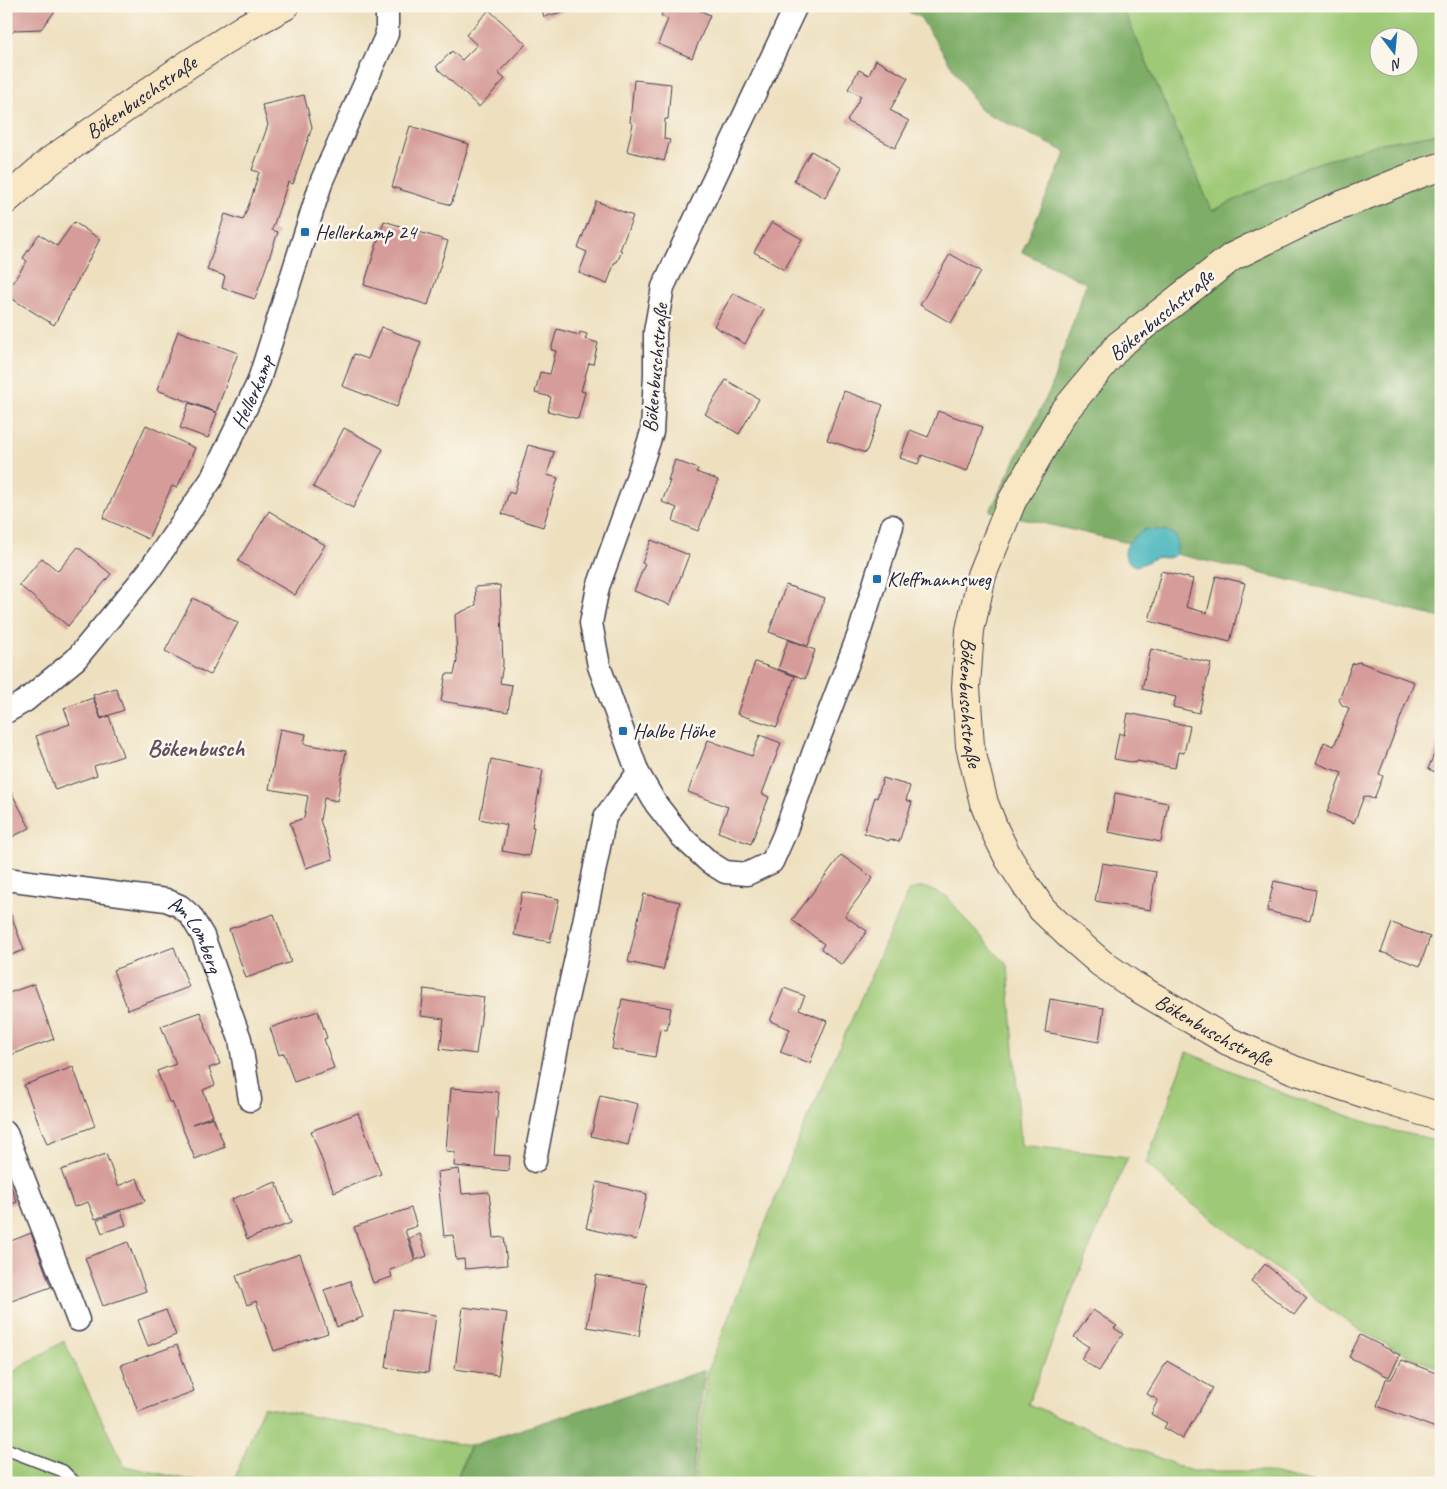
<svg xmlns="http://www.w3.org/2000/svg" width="1447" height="1489" viewBox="0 0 1447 1489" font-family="Caveat,sans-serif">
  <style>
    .green { fill: #9ec976; stroke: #607658; fill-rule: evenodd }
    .forest { fill: #7ead67; stroke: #506851 }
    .water { fill: #43b3bb; stroke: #326a7b }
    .building { fill: #d69c99 }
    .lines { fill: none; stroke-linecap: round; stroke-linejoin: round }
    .service-casing { stroke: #413e4f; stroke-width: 14 }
    .minor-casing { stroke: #413e4f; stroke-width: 25 }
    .secondary-casing { stroke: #413e4f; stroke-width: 30 }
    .service { stroke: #fff; stroke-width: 11 }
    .minor { stroke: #fff; stroke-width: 22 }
    .secondary { stroke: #f9e7c3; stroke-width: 28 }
    .poi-dot { fill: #1f6fb2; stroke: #fbf7ec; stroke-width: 2 }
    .labels { text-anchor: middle; stroke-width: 5; stroke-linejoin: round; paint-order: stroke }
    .street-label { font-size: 21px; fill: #22223b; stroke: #fbf7ec }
    .poi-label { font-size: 21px; fill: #22223b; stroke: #fbf7ec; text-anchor: start }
    .quarter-label { font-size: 24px; font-weight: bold; fill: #614d5c; stroke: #fbf7ec }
  </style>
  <rect width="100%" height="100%" fill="#fbf7ec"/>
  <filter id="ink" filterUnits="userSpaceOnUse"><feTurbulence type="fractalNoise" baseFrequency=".02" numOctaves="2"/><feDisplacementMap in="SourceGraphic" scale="10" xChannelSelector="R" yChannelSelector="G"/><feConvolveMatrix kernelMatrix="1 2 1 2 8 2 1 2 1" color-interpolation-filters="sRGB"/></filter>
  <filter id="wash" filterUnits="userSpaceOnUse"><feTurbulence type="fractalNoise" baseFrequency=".0096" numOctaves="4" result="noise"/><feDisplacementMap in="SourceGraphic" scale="20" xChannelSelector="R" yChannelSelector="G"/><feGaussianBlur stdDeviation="1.12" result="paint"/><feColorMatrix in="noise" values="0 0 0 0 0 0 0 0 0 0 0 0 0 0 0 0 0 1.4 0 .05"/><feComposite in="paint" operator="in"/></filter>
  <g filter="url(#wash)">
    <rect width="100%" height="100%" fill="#eee0bf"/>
    <!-- green -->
    <path class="green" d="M1122 6H1441V133L1382 143 1305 167 1212 211ZM1380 38H1410V68H1380Z
      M923 887 948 897 966 921 1008 966 1021 1145 1128 1157 1081 1268 1028 1404 1191 1471H1262L1315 1483H694L708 1370 798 1140 909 890Z
      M1187 1052 1287 1095 1390 1130 1441 1141V1369L1409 1356 1359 1330 1329 1309 1178 1193 1146 1163Z
      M64 1341 124 1466 204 1483H6V1376Z
      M263 1407 469 1446 455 1483H233Z"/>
    <!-- forest -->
    <path class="forest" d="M894 6H1122L1212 211 1305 167 1382 143 1441 133V618L1306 584 990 511 1051 388 1086 283 1022 252 1066 152 980 110 920 17Z
      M705 1370 692 1483H456L470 1446Z"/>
    <!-- water -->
    <path class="water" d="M1147 529 1167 531 1176 536C1178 544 1179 558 1167 558 1162 558 1159 557 1155 558 1148 561 1143 565 1136 566 1132 564 1128 562 1126 558 1121 545 1137 533 1147 529Z"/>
    <g id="blocks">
      <!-- building -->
      <path class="building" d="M7 6H59L41 29 15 30 10 35 6 36Z
        M541 6H579V7L544 17Z
        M665 6H690L710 15 692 58 658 44 668 19 661 16Z
        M489 10 526 44 498 73 505 79 479 107 436 67 452 51 462 60 477 45 466 35Z
        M876 60 908 78 890 110 909 121 895 148 847 121 861 96 848 89 859 70 869 75Z
        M634 80 671 84 668 119H665L664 139 670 140 664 161 627 151 633 124 630 122Z
        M304 95 312 127 293 184 288 182 272 230 278 232 255 299 222 288 225 276 207 270 225 214 243 220 252 196 259 172 252 170 268 125 262 105Z
        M410 126 469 144 451 205 392 187Z
        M811 151 841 168 825 198 794 180Z
        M596 201 633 216 620 250 622 251 617 262H615L607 284 579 273 587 252 578 248Z
        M384 221 448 241 428 305 364 285Z
        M74 222 100 239 54 325 6 295V292L27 261 23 258 39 234 57 246Z
        M772 222 802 239 784 270 754 252Z
        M950 254 981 271 951 323 920 305Z
        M733 293 764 310 745 344 714 326Z
        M381 327 421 342 397 407 342 386 354 354 368 359Z
        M557 329 579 335 580 332 587 334 585 339 598 343 593 364 589 363 581 391 585 392 578 419 548 411 551 397 535 393 540 372 550 374 556 351 551 350Z
        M178 331 238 353 216 412 157 390Z
        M726 380 759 399 739 434 705 414Z
        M844 391 883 405 866 453 827 440Z
        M189 403 217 413 208 438 180 428Z
        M938 411 983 427 967 471 922 455 918 464 900 458 910 430 928 437Z
        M146 425 195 448 177 488 172 486 148 539 103 518Z
        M344 428 383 449 353 508 313 487Z
        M528 445 554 452 547 475 558 478 543 527 502 514 509 492 514 494Z
        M675 460 698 469 696 472 718 480 698 531 673 521 677 508 662 502 670 481 668 480Z
        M269 511 325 545 295 595 238 561Z
        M651 540 689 555 670 605 634 591 645 564 642 563Z
        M78 547 111 574 68 626 19 585 42 558 58 571Z
        M1161 571 1193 579 1186 607 1207 613 1216 576 1245 583 1230 642 1149 621Z
        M500 585 503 664 500 683 512 685 508 712 441 701 446 674H454L457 661 455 615 476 605 475 587Z
        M786 585 825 598 808 646 769 632Z
        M193 598 238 623 210 675 165 651Z
        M788 640 815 650 805 679 778 669Z
        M1151 649 1211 663 1199 713 1173 707 1176 697 1142 689Z
        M755 662 795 676 777 727 737 714Z
        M1359 662 1414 682 1379 774 1383 776 1374 799 1364 796 1354 823 1327 812 1342 773 1316 763 1324 742 1334 746 1349 708 1342 705 1339 700 1352 664Z
        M116 688 124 710 101 718 93 695Z
        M93 698 101 719 109 716 123 756 94 766 97 775 55 790 36 736 70 724 64 708Z
        M1128 713 1190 726 1184 753 1178 752 1175 768 1137 761 1136 763 1114 759 1119 733 1124 735Z
        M280 729 306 734 304 744 346 751 337 801 324 798 320 820 333 859 306 868 290 823 304 818 308 796 269 789Z
        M760 735 781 743 762 794 769 797 751 844 718 832 728 807 688 792 708 740 752 756Z
        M1441 737V774L1428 769Z
        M491 759 543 770 532 827H534L529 856 502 851 507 825 480 819Z
        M883 778 910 786 906 800 912 802 899 842 890 839 889 841 864 833 875 797 877 798Z
        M6 782 30 828 6 840Z
        M1115 793 1168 803 1161 842 1108 832Z
        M841 855 873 878 845 916 867 931 842 965 821 949 824 944 792 920Z
        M1102 863 1156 872 1150 910 1095 901Z
        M1274 881 1316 890 1310 921 1267 911Z
        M522 892 559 899 550 942 514 935Z
        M644 894 680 902 663 970 628 962Z
        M6 902 24 950 6 957Z
        M274 914 291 962 246 978 229 929Z
        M1392 923 1430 937 1420 966 1381 952Z
        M174 947 189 987 128 1010 113 970Z
        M34 984 54 1039 8 1056 6 1053V994Z
        M784 988 805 996 799 1009 827 1021 810 1063 780 1052 790 1029 770 1021Z
        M424 989 484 997 476 1054 440 1049 444 1019 421 1016Z
        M622 999 671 1008 667 1030 660 1029 655 1057 612 1049Z
        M1050 999 1104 1008 1099 1042 1045 1032Z
        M318 1011 327 1038 324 1039 334 1068 294 1082 284 1053 279 1055 270 1028Z
        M200 1012 220 1064 209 1068 215 1085 203 1090 213 1116 192 1124 213 1117 225 1147 195 1159 172 1102H169L157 1071 176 1064 161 1026Z
        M73 1067 95 1126 47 1144 24 1085Z
        M451 1088 499 1092 494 1155 510 1156 509 1171 454 1166 455 1152 446 1151Z
        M600 1095 638 1104 628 1145 591 1136Z
        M358 1113 381 1174 334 1192 311 1131Z
        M106 1154 118 1186 137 1178 145 1201 95 1219 88 1202 74 1207 61 1170Z
        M459 1169 462 1194 489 1192 494 1238 504 1237 507 1265 465 1269 464 1259 456 1260 453 1235 444 1236 437 1172Z
        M6 1174 17 1202 6 1206Z
        M276 1182 291 1223 247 1239 232 1199Z
        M597 1182 647 1194 636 1240 586 1228Z
        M411 1208 417 1226 405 1230 415 1261 390 1270 392 1277 373 1283 354 1227Z
        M121 1211 126 1225 102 1233 97 1220Z
        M31 1233 51 1287 6 1303V1243Z
        M420 1234 427 1256 416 1260 409 1238Z
        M128 1242 146 1291 103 1306 85 1258Z
        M300 1254 328 1333 274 1351 256 1301 247 1305 236 1276Z
        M1265 1264 1307 1298 1294 1315 1251 1281Z
        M596 1275 647 1284 639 1336 587 1327Z
        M350 1281 363 1317 337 1327 324 1290Z
        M463 1307 507 1313 498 1375 455 1369Z
        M393 1309 436 1315 428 1373 386 1368Z
        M166 1310 176 1335 148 1346 138 1320Z
        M1093 1310 1117 1326 1114 1328 1123 1334 1099 1371 1081 1359 1089 1347 1074 1337Z
        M1360 1335 1400 1355 1389 1377 1349 1357Z
        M177 1345 194 1391 138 1412 121 1365Z
        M1402 1360 1441 1375V1430L1377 1406 1386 1379H1391Z
        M1167 1361 1213 1388 1182 1439 1164 1428 1167 1423 1151 1414 1158 1400 1147 1394Z"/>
    </g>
  </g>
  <g filter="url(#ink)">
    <use href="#blocks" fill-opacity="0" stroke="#413e4f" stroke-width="1"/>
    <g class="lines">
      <!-- service casing -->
      <g class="service-casing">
        <path id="service" d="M6 1449 63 1471 75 1483"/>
      </g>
      <!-- minor casing -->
      <g class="minor-casing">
        <g id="minor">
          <path d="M796 6 663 287 655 332V375L652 432 634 487 598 587 591 623 599 666 638 773 656 804 681 836 709 862 725 872 747 874 772 862 784 835 813 754 859 634 892 526"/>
          <path id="s1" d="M6 712 25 701 76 659 148 572 211 480 258 383 322 180 387 34V6"/>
          <path id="s2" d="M6 879 166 900 180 906 191 916 203 936 240 1039 250 1100"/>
          <path d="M6 1133 78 1320"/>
          <path d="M535 1161 562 1021 584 922 605 817 638 773"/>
        </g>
      </g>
      <!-- secondary casing -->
      <g class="secondary-casing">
        <g id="secondary">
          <path id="s3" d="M1441 167 1424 172 1322 213 1232 257 1119 345 1062 414 1012 501 982 575 970 630 966 687 970 746 984 803 995 831 1009 859 1025 884 1042 909 1071 937 1101 963 1133 985 1228 1041 1294 1070 1375 1097 1441 1117"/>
          <path id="s4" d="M6 200 50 161 184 67 246 27 285 6"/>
        </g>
      </g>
      <!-- service -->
      <use href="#service" class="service"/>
      <!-- minor -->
      <use href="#minor" class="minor"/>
      <!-- secondary -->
      <use href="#secondary" class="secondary"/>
    </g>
  </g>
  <!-- markers -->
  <g class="poi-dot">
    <rect x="300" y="227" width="10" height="10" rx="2.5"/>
    <rect x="872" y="574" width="10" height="10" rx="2.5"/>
    <rect x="618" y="726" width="10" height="10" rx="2.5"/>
  </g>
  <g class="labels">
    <!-- street labels -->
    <g class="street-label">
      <text dy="7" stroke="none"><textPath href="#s4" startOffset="170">Bökenbuschstraße</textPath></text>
      <text transform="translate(1161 315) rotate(-40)" y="7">Bökenbuschstraße</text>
      <text transform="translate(655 368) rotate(-85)" y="7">Bökenbuschstraße</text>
      <text dy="7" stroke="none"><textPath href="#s1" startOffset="410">Hellerkamp</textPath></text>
      <text dy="7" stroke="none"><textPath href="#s3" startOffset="770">Bökenbuschstraße</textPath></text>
      <text dy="7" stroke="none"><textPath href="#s2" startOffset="209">Am Lomberg</textPath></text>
      <text dy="7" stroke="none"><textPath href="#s3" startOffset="1205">Bökenbuschstraße</textPath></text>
    </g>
    <!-- poi labels -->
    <g class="poi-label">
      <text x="315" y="239">Hellerkamp 24</text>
      <text x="887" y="586">Kleffmannsweg</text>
      <text x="633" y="738">Halbe Höhe</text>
    </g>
    <!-- quarter labels -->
    <g class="quarter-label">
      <text x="196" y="756">Bökenbusch</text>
    </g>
  </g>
  <!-- margin -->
  <rect width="1447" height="1489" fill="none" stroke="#fbf7ec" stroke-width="25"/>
  <!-- north arrow -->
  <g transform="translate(1394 52) rotate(164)"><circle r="24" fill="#fbf7ec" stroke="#a4a2a5"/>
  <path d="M0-4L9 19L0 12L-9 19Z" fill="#1f6fb2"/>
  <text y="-8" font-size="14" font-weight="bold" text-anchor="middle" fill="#22223b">N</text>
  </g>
</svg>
